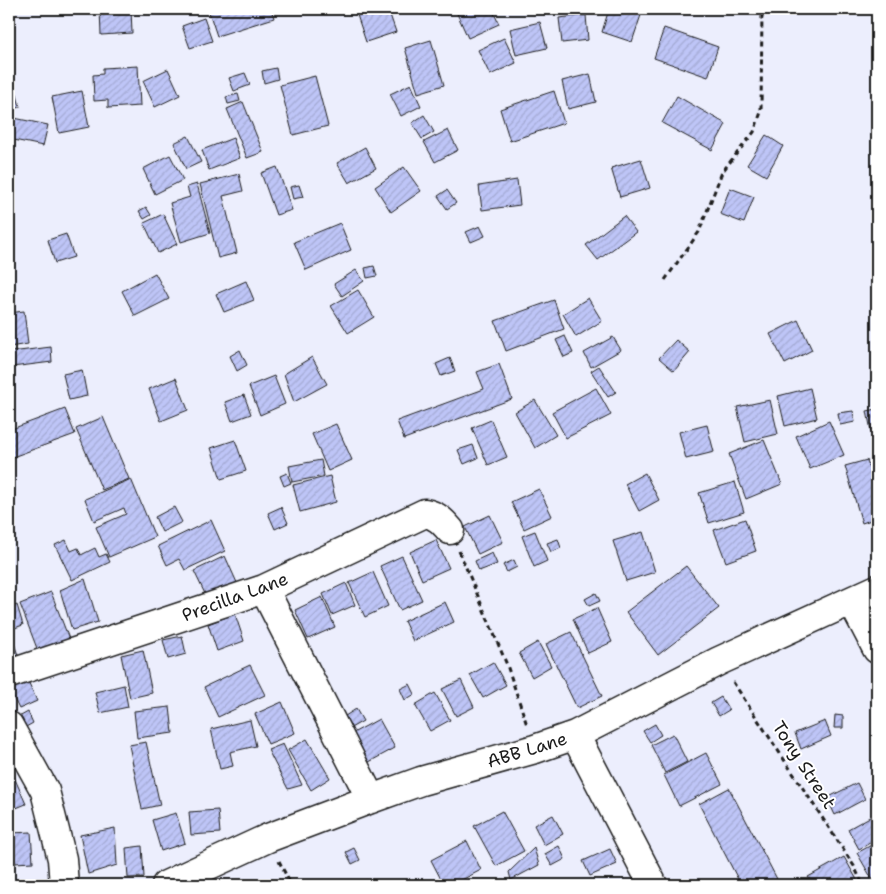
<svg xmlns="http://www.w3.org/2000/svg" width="886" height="894" viewBox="0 0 886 894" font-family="'Shantell Sans',sans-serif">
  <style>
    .building { fill: url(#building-hatch); stroke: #1c1c1c }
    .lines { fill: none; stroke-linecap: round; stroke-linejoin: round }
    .minor-casing { stroke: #1c1c1c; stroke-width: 31 }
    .path { stroke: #1c1c1c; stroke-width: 3; stroke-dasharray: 5 4; stroke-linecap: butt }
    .minor { stroke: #fff; stroke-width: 28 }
    .labels { text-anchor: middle; stroke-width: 4; stroke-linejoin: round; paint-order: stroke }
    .street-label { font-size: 18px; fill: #1c1c1c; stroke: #fff }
  </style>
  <defs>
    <pattern id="building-hatch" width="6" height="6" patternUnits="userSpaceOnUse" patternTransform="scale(1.25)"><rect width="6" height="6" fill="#bec5f7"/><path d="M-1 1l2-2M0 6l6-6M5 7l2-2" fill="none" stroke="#a3a9d3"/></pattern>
  </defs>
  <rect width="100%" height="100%" fill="#eceefd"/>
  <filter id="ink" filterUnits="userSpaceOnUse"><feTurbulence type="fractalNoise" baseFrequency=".02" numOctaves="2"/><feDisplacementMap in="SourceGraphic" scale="10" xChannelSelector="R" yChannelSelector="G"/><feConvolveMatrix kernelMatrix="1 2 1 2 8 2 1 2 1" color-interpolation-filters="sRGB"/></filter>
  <g filter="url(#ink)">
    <!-- building -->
    <path class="building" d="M100 9H131L132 33 101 35Z
      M208 9H271L274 18 217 36Z
      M355 9H388L396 32 366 42Z
      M455 9H492L499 24 468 38Z
      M491 9H511L492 13Z
      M609 9H622L641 15 632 42 602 32Z
      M647 9H659L653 15Z
      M586 15 588 40 562 43 559 18Z
      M204 18 212 41 190 48 182 26Z
      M540 22 547 48 516 55 510 29Z
      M664 28 718 47 708 77 654 58Z
      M504 38 516 63 490 75 478 50Z
      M431 40 444 85 418 93 405 48Z
      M138 66 140 106 108 108V100L94 101 93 75 103 74V68Z
      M276 68 278 79 264 83 262 71Z
      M168 69 180 95 155 107 143 81Z
      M245 73 250 85 234 91 229 78Z
      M590 74 596 102 568 109 562 81Z
      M315 76 328 126 293 135 280 85Z
      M13 79 20 107 9 110V80Z
      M411 84 421 106 401 116 390 94Z
      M82 91 89 127 59 133 52 97Z
      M554 91 564 123 510 141 500 109Z
      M238 94 240 101 228 104 226 97Z
      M677 96 726 124 712 150 662 123Z
      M243 102 263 152 247 158 227 109Z
      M424 115 434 132 422 139 412 123Z
      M14 118 48 125 43 146 9 139Z
      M448 130 458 150 435 162 424 142Z
      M766 135 783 146 766 176 747 165Z
      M188 136 201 162 186 169 174 143Z
      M233 138 240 158 209 170 202 150Z
      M365 147 376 168 349 183 337 163Z
      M170 155 183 180 155 194 143 169Z
      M641 159 650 188 620 197 611 168Z
      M277 167 292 210 276 215 261 173Z
      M404 167 421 191 391 212 375 187Z
      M239 174 243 191 223 196 237 253 218 258 200 184Z
      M517 180 520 205 482 210 479 186Z
      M197 184 210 233 181 242 170 203 190 197 187 187Z
      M299 185 303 197 293 199 290 187Z
      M730 188 754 197 744 223 720 214Z
      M447 190 456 203 447 209 438 196Z
      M146 207 151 215 144 219 139 211Z
      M163 214 177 244 158 253 144 223Z
      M624 216 636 232 598 260 586 245Z
      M340 223 351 250 306 270 294 242Z
      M480 226 485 236 471 242 466 232Z
      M66 234 74 257 55 263 48 240Z
      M374 266 377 276 367 278 365 268Z
      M356 270 364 281 342 296 334 284Z
      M155 273 169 299 135 316 122 291Z
      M246 281 254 300 224 312 216 294Z
      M358 290 374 317 348 333 331 306Z
      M588 298 602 321 576 337 563 314Z
      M554 300 564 329 506 351 495 321Z
      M24 311 28 344 9 347V313Z
      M798 320 812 350 785 364 770 334Z
      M565 336 573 353 564 357 556 340Z
      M613 337 621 350 591 367 584 353Z
      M676 340 690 352 674 371 659 358Z
      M51 347 52 362 12 367 11 352Z
      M240 350 247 365 237 371 230 356Z
      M312 357 327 384 294 402 284 374Z
      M450 358 455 371 441 376 436 364Z
      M499 364 512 399 404 439 397 421 484 389 477 372Z
      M599 366 616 392 608 397 591 371Z
      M82 370 87 396 69 400 63 374Z
      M274 376 285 404 260 415 249 386Z
      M176 378 188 410 161 421 149 389Z
      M596 388 611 415 566 438 552 412Z
      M810 388 817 418 785 426 778 396Z
      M244 395 251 414 232 421 225 402Z
      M535 400 556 435 535 448 515 412Z
      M770 400 778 434 745 442 737 407Z
      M65 409 75 434 10 458 9 454V430Z
      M877 409V460L867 411Z
      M853 411 855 422 840 425 838 413Z
      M103 417 129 479 102 490 76 429Z
      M491 420 507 457 488 465 472 428Z
      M829 421 844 455 810 469 796 436Z
      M336 424 352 460 328 471 312 434Z
      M707 425 714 452 686 459 679 432Z
      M235 440 246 471 221 479 211 448Z
      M764 440 782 484 746 499 729 454Z
      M473 445 478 458 464 464 458 450Z
      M321 460 324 476 292 482 289 466Z
      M867 460 877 495V518L862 523 845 466Z
      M287 473 291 483 284 486 280 476Z
      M645 473 659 500 639 511 625 484Z
      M330 476 336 502 300 512 293 485Z
      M131 479 155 537 109 557 96 527 126 514 124 508 94 521 85 499Z
      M735 482 744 512 709 523 699 493Z
      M539 489 552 516 524 529 511 502Z
      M174 507 182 522 162 532 155 517Z
      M281 507 288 523 275 529 268 513Z
      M490 515 503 542 478 554 465 527Z
      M745 519 756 551 726 562 714 530Z
      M211 520 225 551 185 570 179 559 167 565 158 546Z
      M535 531 547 561 534 567 522 536Z
      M643 532 655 572 626 581 613 541Z
      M558 539 561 548 551 552 547 543Z
      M66 540 71 551 78 548 81 555 95 548 99 557 106 554 110 562 72 580 55 545Z
      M436 540 449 568 422 580 410 552Z
      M492 553 497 564 479 571 475 561Z
      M225 556 238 585 208 600 194 571Z
      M402 556 422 600 400 610 380 566Z
      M514 560 517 567 507 572 503 565Z
      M686 566 719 608 658 655 626 612Z
      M373 572 388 606 365 617 349 583Z
      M85 579 98 622 72 630 60 590Z
      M346 583 355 605 332 615 323 594Z
      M9 586 13 599 9 601Z
      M51 592 69 639 38 651 20 604Z
      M596 593 600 601 589 606 585 599Z
      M322 597 335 627 308 639 295 610Z
      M445 602 454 622 413 641 404 621Z
      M17 605 23 625 12 629 9 620V608Z
      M597 608 612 642 588 653 573 619Z
      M235 614 244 641 217 651 208 624Z
      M9 629 18 655 9 659Z
      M571 632 602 696 577 708 546 644Z
      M182 636 186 654 168 659 163 640Z
      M538 642 551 666 532 677 519 653Z
      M143 650 152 693 130 698 121 655Z
      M493 662 506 685 483 698 470 675Z
      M250 665 265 695 218 717 204 687Z
      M461 680 474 707 456 716 442 689Z
      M28 681 37 701 19 709 9 689Z
      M410 684 415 694 405 700 400 689Z
      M124 685 128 707 100 713 95 692Z
      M435 693 450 720 430 731 415 705Z
      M721 697 729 710 719 716 711 703Z
      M282 702 295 733 268 744 255 714Z
      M170 707 173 733 137 738 134 711Z
      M356 709 363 721 349 729 342 718Z
      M28 712 33 723 24 728 19 717Z
      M835 715 843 716V728H834Z
      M379 719 395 748 369 762 353 733Z
      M250 720 256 746 230 752 233 766 220 769 211 729Z
      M825 721 831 736 801 749 795 733Z
      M655 724 661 735 650 742 643 731Z
      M673 734 687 762 665 773 651 745Z
      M307 739 330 778 311 790 288 750Z
      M146 742 160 805 142 809 129 745Z
      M283 744 302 785 288 789 268 750Z
      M706 753 722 784 679 806 664 775Z
      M14 777 26 804 9 811V779Z
      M857 783 865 799 835 815 827 798Z
      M729 788 777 879 766 885H741L699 804Z
      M218 810 220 833 191 835 189 812Z
      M502 811 524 851 496 866 474 826Z
      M176 813 185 843 161 851 152 820Z
      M877 813V839L859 849 848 829Z
      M553 815 563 834 544 845 534 825Z
      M115 828 117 865 88 874 80 835Z
      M31 832 33 862 14 863 12 833Z
      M467 841 481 870 452 885H444L431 860Z
      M877 842V877L872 879 857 853Z
      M142 846 144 877 128 878 126 848Z
      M559 846 565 859 552 866 545 854Z
      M354 848 360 860 352 864 346 852Z
      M534 848 539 865 511 880 509 872Z
      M610 849 617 864 590 876 583 861Z
      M844 857 860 885H813L808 877Z
      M367 880 368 885H347Z
      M805 880 809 885H796Z
      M16 881 17 885H9V883Z"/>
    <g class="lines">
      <!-- minor casing -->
      <g class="minor-casing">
        <path id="minor" d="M264 589 371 799
          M852 601 877 649
          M9 674 264 589 425 513C437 515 443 522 450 530
          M9 726 45 791 62 859 64 885
          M575 735 653 885
          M166 885 268 838 371 799 421 781 535 749 575 735 719 661 877 589"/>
      </g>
      <!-- path -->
      <path class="path" d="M665 280 699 232 722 172 754 132 761 112 762 9
        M459 551 507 665 527 725
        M733 682 854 866 863 885
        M279 861 291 885"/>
      <!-- minor -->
      <use href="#minor" class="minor"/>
    </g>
  </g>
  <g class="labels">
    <!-- street labels -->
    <g class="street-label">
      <text transform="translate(235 597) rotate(-20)" y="6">Precilla Lane</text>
      <text transform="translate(527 750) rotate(-17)" y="6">ABB Lane</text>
      <text transform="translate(804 765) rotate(57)" y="6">Tony Street</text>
    </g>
  </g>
  <!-- margin -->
  <rect width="886" height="894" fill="none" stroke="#fff" stroke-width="30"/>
  <rect x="15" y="15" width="856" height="864" fill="none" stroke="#1c1c1c" stroke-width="2" filter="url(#ink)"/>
</svg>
